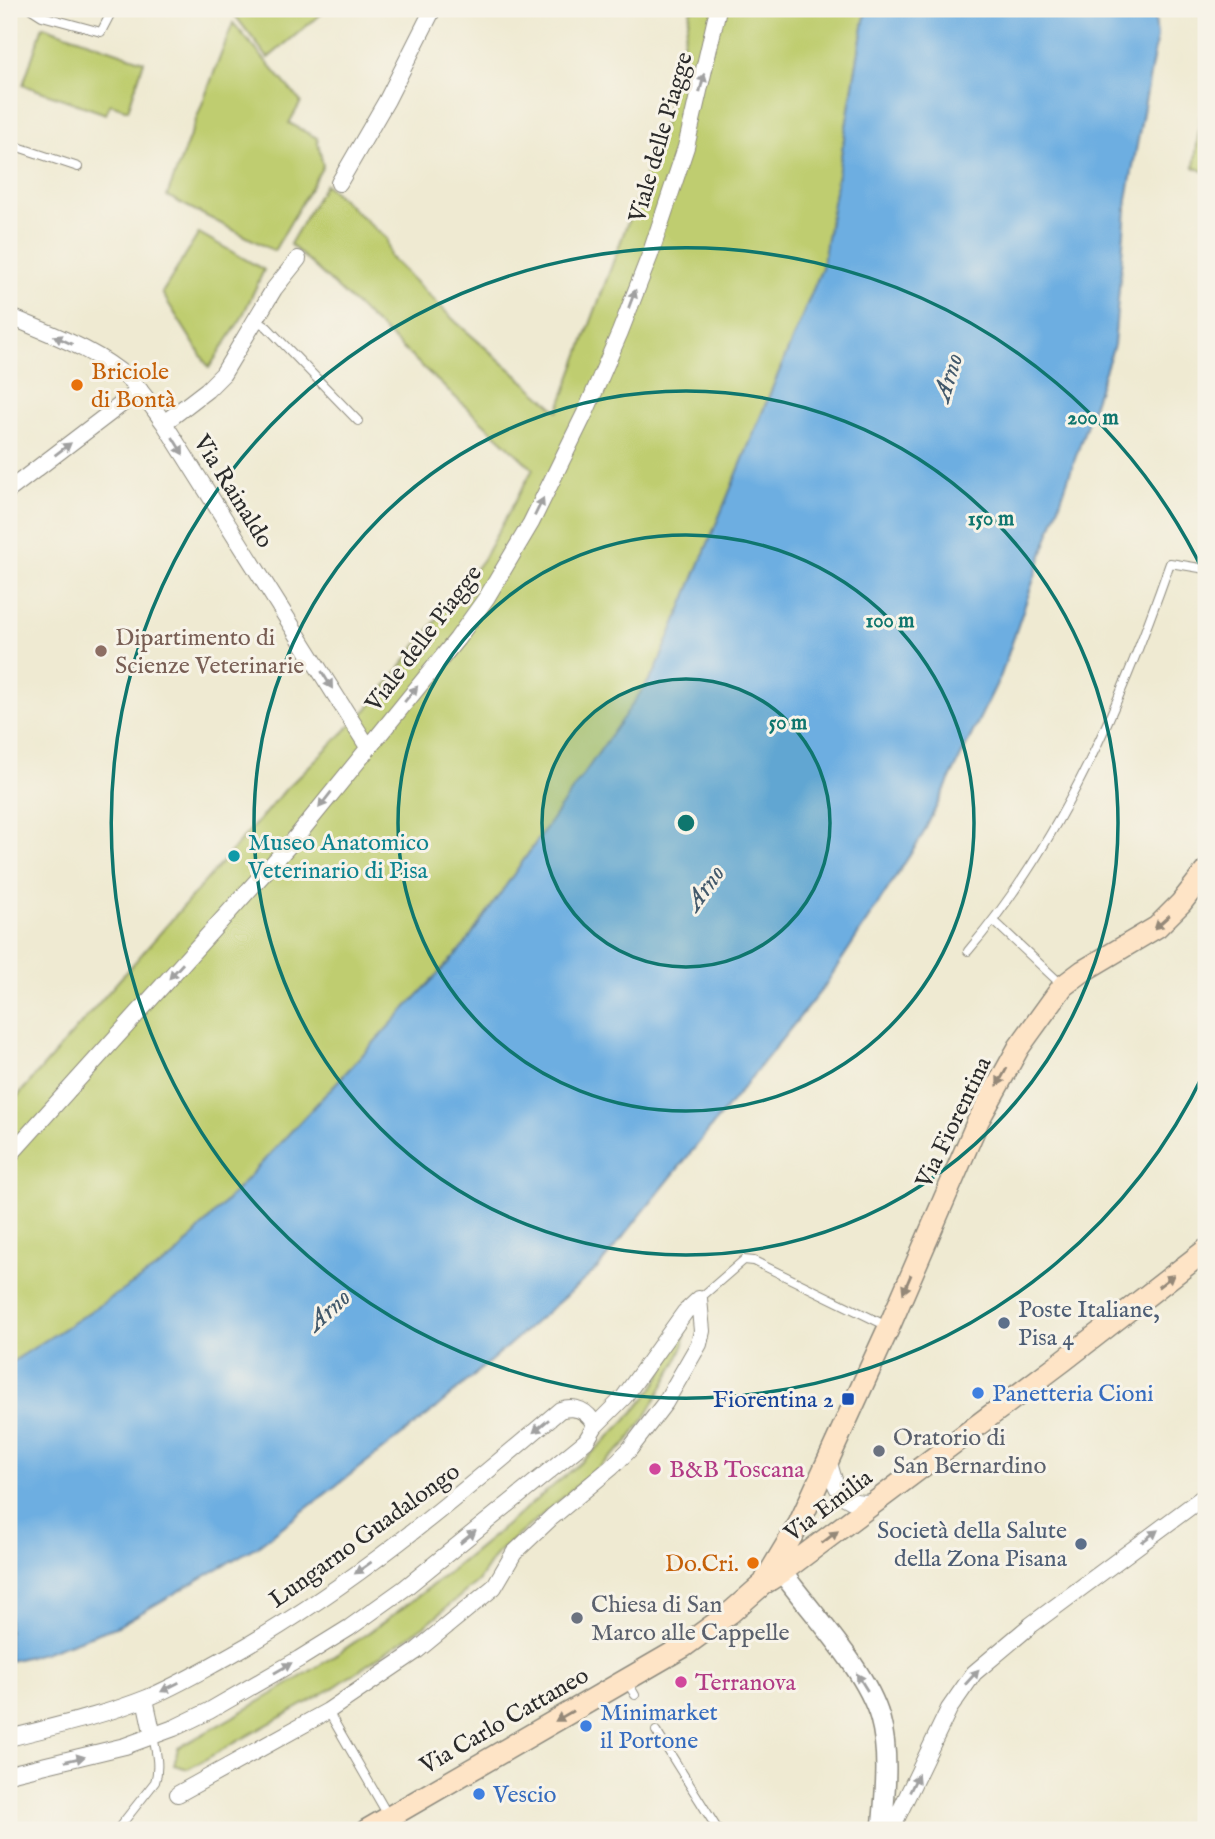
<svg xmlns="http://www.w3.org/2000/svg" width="1215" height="1839" viewBox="0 0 1215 1839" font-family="'IM FELL English',serif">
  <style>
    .green { fill: #bfcd6f; stroke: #757c4d; stroke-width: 2 }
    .water { fill: #6daee1; stroke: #4c6c86; stroke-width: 2 }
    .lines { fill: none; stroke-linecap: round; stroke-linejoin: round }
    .service-casing { stroke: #8d8a7e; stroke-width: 10 }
    .minor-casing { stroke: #8d8a7e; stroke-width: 18 }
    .tertiary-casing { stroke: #8d8a7e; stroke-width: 22 }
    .secondary-casing { stroke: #8d8a7e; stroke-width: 24 }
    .service { stroke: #fff; stroke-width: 8 }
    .minor { stroke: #fff; stroke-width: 16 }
    .tertiary { stroke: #fff; stroke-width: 19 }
    .secondary { stroke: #fee4c6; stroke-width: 21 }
    .oneway { fill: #a0a0a0 }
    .oneway2 { fill: #948878 }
    .ring { fill: none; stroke: #0f766e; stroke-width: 3.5 }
    .food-dot { fill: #e8710a; stroke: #f7f3e8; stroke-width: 2.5 }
    .education-dot { fill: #8d6e63; stroke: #f7f3e8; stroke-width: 2.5 }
    .culture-dot { fill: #0f9aa8; stroke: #f7f3e8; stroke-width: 2.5 }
    .service-dot { fill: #5c6f8a; stroke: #f7f3e8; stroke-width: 2.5 }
    .shop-dot { fill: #3f7fe0; stroke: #f7f3e8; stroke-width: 2.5 }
    .transit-dot { fill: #1a4fb4; stroke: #f7f3e8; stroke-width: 2.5 }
    .worship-dot { fill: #6b7280; stroke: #f7f3e8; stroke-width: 2.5 }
    .hotel-dot { fill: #d1479c; stroke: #f7f3e8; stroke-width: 2.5 }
    .labels { text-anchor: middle; stroke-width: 6; stroke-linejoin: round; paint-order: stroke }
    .street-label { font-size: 24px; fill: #2b2b2b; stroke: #f7f3e8 }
    .food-label { font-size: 24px; fill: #c56008; stroke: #f7f3e8; text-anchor: start }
    .education-label { font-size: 24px; fill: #785e54; stroke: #f7f3e8; text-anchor: start }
    .culture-label { font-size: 24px; fill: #0d838f; stroke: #f7f3e8; text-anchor: start }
    .service-label { font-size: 24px; fill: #4e5e75; stroke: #f7f3e8; text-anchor: start }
    .shop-label { font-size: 24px; fill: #366cbe; stroke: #f7f3e8; text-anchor: start }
    .transit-label { font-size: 24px; fill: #164399; stroke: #f7f3e8; text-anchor: end }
    .worship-label { font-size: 24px; fill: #5b616d; stroke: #f7f3e8; text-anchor: start }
    .hotel-label { font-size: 24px; fill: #b23c85; stroke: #f7f3e8; text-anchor: start }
    .water-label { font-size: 26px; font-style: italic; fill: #42596b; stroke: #f7f3e8 }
    .centre { fill: #0f766e; stroke: #f7f3e8; stroke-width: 3.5 }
    .ring-label { font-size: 21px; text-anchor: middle; font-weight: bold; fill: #0f766e; stroke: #f7f3e8; stroke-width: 6; stroke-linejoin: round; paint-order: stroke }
  </style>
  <rect width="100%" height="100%" fill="#f7f3e8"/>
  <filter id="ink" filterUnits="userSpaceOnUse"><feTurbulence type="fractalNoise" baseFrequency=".0143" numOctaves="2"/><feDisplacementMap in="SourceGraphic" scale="14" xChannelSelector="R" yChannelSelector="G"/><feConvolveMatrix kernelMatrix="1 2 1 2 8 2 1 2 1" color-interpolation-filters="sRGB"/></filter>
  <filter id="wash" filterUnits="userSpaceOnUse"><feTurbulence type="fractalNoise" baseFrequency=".00686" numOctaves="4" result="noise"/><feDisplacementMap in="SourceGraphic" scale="28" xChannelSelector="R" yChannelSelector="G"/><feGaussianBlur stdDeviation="1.57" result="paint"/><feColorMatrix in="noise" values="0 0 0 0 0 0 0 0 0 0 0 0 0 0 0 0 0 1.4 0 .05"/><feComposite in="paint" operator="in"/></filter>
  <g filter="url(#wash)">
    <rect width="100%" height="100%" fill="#efead2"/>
    <!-- green -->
    <path class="green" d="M230 9H327L268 58Z
      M691 9H866L822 268 655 672 463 947 174 1257 9 1364V1106L286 789 373 703 483 559 533 469 290 244 325 184 387 239 390 257 456 322 558 411 663 127Z
      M233 23 301 102 289 123 317 138 323 166 274 251 167 196Z
      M43 26 144 61 128 110 110 104 106 114 23 85Z
      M1206 78V172L1194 167Z
      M199 233 264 270 241 319 209 368 162 293Z
      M686 1322 684 1344 677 1361 646 1416 625 1445 497 1553 478 1581 427 1624 333 1688 188 1769 174 1765 178 1748C232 1718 285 1688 337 1654 406 1609 468 1557 530 1505 572 1470 616 1436 650 1392 665 1372 676 1345 686 1322Z"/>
    <!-- water -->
    <path class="water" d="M866 9H1154L1157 37 1127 199 1114 345 1001 675 921 838 824 987 598 1268 429 1414 259 1545 118 1626 43 1653 9 1661V1364L174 1257 463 947 655 672 822 268Z"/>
  </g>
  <g filter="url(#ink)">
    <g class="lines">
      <!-- service casing -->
      <g class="service-casing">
        <path id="service" d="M31 9 42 16 101 32 113 9
          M9 144 78 167
          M256 320 267 327 358 421
          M994 921 1063 986
          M968 951C1063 840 1122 700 1170 563L1206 569
          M699 1299 744 1260 754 1261 887 1326
          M626 1680 635 1695
          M328 1711 389 1817
          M656 1731 718 1830
          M117 1830 155 1782C160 1767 156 1751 153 1736"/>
      </g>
      <!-- minor casing -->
      <g class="minor-casing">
        <path id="minor" d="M339 183 387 100 433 9
          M9 316C50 334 96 349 130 380 143 392 153 408 164 423L368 747
          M164 423 207 390 223 374 274 289 298 259
          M9 490 140 390
          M9 1156 293 841 457 639 487 597 531 523 586 411 620 332 650 255 686 147 718 9
          M828 1458C835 1489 841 1509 878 1501
          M145 1699 153 1736
          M9 1738C55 1726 102 1716 147 1698 174 1687 201 1671 227 1657 348 1590 454 1500 560 1410 575 1405 588 1410 595 1426
          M9 1774 125 1746 174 1728 209 1711 299 1659 349 1628 405 1588 586 1441 595 1426 624 1397 685 1312 699 1299
          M178 1794 328 1711 415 1652 494 1587 514 1553 552 1517 612 1467 629 1450 665 1403 699 1344 702 1331 699 1299
          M891 1830 949 1709 974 1673 1031 1625 1206 1495"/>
      </g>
      <!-- tertiary casing -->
      <g class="tertiary-casing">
        <path id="tertiary" d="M782 1572C812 1614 866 1669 880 1718 890 1754 885 1794 882 1830"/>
      </g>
      <!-- secondary casing -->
      <g class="secondary-casing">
        <path id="secondary" d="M766 1579 799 1524 889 1327 978 1121 1019 1047 1063 986 1083 971 1157 927 1181 903 1206 871
          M367 1830 683 1647 730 1613 763 1584 782 1572 1063 1361 1206 1250"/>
      </g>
      <!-- service -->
      <use href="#service" class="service"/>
      <!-- minor -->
      <use href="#minor" class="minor"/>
      <!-- tertiary -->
      <use href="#tertiary" class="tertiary"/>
      <!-- secondary -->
      <use href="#secondary" class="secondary"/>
    </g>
    <!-- one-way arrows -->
    <defs><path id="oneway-solid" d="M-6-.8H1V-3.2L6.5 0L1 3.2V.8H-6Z" transform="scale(1.75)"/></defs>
    <g class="oneway">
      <use href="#oneway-solid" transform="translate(702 83) rotate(-76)"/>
      <use href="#oneway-solid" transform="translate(632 299) rotate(-69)"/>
      <use href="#oneway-solid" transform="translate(63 340) rotate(-155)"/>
      <use href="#oneway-solid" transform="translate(178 446) rotate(58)"/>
      <use href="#oneway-solid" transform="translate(63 449) rotate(-37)"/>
      <use href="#oneway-solid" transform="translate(539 507) rotate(-64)"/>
      <use href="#oneway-solid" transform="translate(327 680) rotate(58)"/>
      <use href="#oneway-solid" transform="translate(411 694) rotate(-50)"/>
      <use href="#oneway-solid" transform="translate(325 800) rotate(128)"/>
      <use href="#oneway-solid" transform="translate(176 971) rotate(132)"/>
      <use href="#oneway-solid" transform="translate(541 1426) rotate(140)"/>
      <use href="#oneway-solid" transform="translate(1150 1536) rotate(-37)"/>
      <use href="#oneway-solid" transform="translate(468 1537) rotate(-39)"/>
      <use href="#oneway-solid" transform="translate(363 1568) rotate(145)"/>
      <use href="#oneway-solid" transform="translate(283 1668) rotate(-30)"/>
      <use href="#oneway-solid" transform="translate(972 1677) rotate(-48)"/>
      <use href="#oneway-solid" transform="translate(862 1682) rotate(-122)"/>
      <use href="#oneway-solid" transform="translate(170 1687) rotate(153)"/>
      <use href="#oneway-solid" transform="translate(75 1759) rotate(-13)"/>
      <use href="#oneway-solid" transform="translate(914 1783) rotate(-65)"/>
    </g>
    <g class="oneway2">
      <use href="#oneway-solid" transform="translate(1162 922) rotate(138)"/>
      <use href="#oneway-solid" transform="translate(1002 1077) rotate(119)"/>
      <use href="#oneway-solid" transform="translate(1166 1281) rotate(-38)"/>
      <use href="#oneway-solid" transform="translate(907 1284) rotate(113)"/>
      <use href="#oneway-solid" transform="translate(830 1537) rotate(-37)"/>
      <use href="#oneway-solid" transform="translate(564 1716) rotate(150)"/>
    </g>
  </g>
  <!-- distance rings -->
  <circle cx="686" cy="823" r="144" fill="#0f766e" fill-opacity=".12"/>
  <g class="ring">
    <circle cx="686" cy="823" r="144"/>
    <circle cx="686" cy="823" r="288"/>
    <circle cx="686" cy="823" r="432"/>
    <path d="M1205 1071A575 575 0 1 1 1205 575"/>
  </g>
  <!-- markers -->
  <g class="food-dot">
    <circle cx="77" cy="385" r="7"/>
    <circle cx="753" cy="1563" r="7"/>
  </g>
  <circle class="education-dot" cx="101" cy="651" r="7"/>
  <circle class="culture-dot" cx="234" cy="856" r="7"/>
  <g class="service-dot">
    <circle cx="1004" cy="1323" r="7"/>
    <circle cx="1081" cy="1544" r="7"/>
  </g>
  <g class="shop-dot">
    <circle cx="978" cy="1393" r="7"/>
    <circle cx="586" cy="1726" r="7"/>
    <circle cx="479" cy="1794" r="7"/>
  </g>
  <rect class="transit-dot" x="841" y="1392" width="14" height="14" rx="3.5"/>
  <g class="worship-dot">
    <circle cx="879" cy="1451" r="7"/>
    <circle cx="577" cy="1618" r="7"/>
  </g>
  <g class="hotel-dot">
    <circle cx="655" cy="1469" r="7"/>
    <circle cx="681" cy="1682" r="7"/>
  </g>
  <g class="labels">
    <!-- street labels -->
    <g class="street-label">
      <text transform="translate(660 137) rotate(-74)" y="8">Viale delle Piagge</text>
      <text transform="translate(234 491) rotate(58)" y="8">Via Rainaldo</text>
      <text transform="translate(423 638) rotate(-53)" y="8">Viale delle Piagge</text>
      <text transform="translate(953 1122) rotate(-64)" y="8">Via Fiorentina</text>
      <text transform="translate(828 1505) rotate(-37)" y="8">Via Emilia</text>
      <text transform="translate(364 1535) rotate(-36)" y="8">Lungarno Guadalongo</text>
      <text transform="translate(504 1720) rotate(-30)" y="8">Via Carlo Cattaneo</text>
    </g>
    <!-- food labels -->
    <g class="food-label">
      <text x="91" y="379">Briciole<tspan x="91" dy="28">di Bontà</tspan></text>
      <text x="739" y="1571" text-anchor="end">Do.Cri.</text>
    </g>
    <!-- education labels -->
    <g class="education-label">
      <text x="115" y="645">Dipartimento di<tspan x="115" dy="28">Scienze Veterinarie</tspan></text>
    </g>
    <!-- culture labels -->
    <g class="culture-label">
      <text x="248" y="850">Museo Anatomico<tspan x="248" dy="28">Veterinario di Pisa</tspan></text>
    </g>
    <!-- service labels -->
    <g class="service-label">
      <text x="1018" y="1317">Poste Italiane,<tspan x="1018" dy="28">Pisa 4</tspan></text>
      <text x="1067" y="1538" text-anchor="end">Società della Salute<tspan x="1067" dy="28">della Zona Pisana</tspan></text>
    </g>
    <!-- shop labels -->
    <g class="shop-label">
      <text x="992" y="1401">Panetteria Cioni</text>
      <text x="600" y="1720">Minimarket<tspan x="600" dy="28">il Portone</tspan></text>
      <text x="493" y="1802">Vescio</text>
    </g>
    <!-- transit labels -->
    <g class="transit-label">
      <text x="834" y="1407">Fiorentina 2</text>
    </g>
    <!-- worship labels -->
    <g class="worship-label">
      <text x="893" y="1445">Oratorio di<tspan x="893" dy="28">San Bernardino</tspan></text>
      <text x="591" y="1612">Chiesa di San<tspan x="591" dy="28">Marco alle Cappelle</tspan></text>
    </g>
    <!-- hotel labels -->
    <g class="hotel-label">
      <text x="669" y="1477">B&amp;B Toscana</text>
      <text x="695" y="1690">Terranova</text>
    </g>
    <!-- water labels -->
    <g class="water-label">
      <text transform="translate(947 377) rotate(-73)" y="9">Arno</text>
      <text transform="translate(704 887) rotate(-54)" y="9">Arno</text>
      <text transform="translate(328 1309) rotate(-42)" y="9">Arno</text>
    </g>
  </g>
  <circle cx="686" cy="823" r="10" class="centre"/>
  <g class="ring-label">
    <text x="1093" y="424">200 m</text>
    <text x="991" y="525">150 m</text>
    <text x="890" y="627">100 m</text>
    <text x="788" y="729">50 m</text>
  </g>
  <!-- margin -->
  <rect width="1215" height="1839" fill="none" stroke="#f7f3e8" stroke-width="35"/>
</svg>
